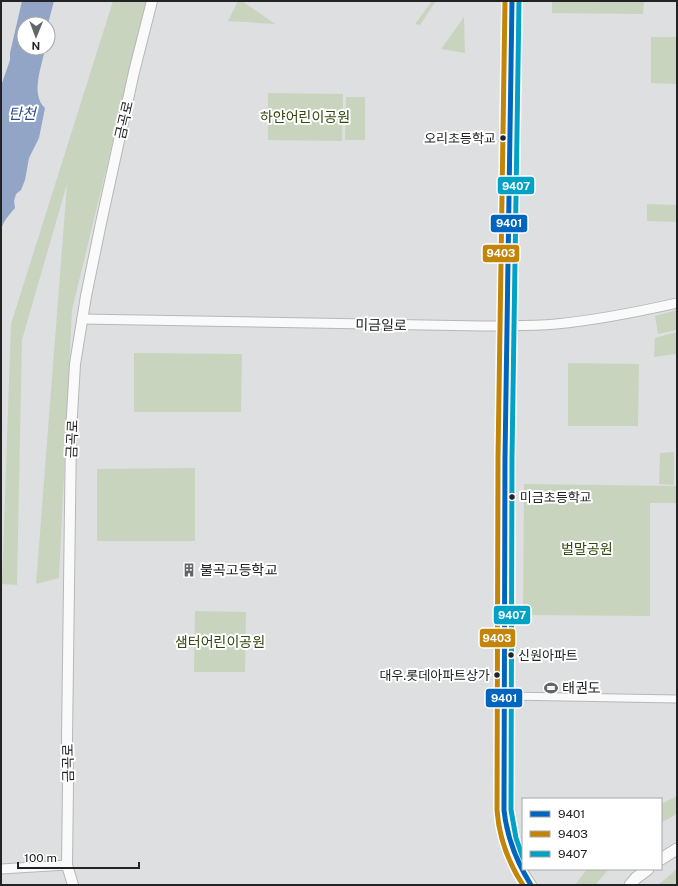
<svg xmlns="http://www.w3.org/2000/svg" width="678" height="886" viewBox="0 0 678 886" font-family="'Public Sans','Noto Sans KR',sans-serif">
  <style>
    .green { fill: #c9d4bf }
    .water { fill: #92a5c6 }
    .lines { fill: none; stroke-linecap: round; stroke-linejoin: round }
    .minor-casing { stroke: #b6b7b8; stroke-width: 9 }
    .tertiary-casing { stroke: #b6b7b8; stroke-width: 11 }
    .secondary-casing { stroke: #b6b7b8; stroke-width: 12 }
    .primary-casing { stroke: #b6b7b8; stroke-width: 13 }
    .minor { stroke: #fafafa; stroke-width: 7 }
    .tertiary { stroke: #fafafa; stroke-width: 9 }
    .secondary { stroke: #fafafa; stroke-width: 10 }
    .primary { stroke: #fafafa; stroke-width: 11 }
    .bus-1-casing { stroke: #fff; stroke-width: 8 }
    .bus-2-casing { stroke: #fff; stroke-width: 8 }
    .bus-3-casing { stroke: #fff; stroke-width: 8 }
    .bus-1 { stroke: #0065bd; stroke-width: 5 }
    .bus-2 { stroke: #c28509; stroke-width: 5 }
    .bus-3 { stroke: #02a2c6; stroke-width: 5 }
    .bus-dot { fill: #232325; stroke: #fff; stroke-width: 1.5 }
    .labels { text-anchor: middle; stroke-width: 4; stroke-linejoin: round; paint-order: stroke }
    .bus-label { font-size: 13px; fill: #232325; stroke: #fff; text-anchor: end }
    .park-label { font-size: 14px; fill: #33480f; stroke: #fff }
    .street-label { font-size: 14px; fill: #232325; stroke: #fff }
    .poi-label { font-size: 14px; fill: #232325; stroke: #fff; text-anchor: start }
    .water-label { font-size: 15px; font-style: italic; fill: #2e4e8a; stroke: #fff }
    .line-badge { stroke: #fff; stroke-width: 1.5 }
    .badge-label { font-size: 11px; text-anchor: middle; font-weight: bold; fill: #fff }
  </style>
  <rect width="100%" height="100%" fill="#dedfe1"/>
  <!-- green -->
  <path class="green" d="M113 1H147L72 310 59 578 36 584 67 184 22 340 17 585 2 584 11 324Z
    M238 1H242L275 24 228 21Z
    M432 1H436L420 25 415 24Z
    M552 1H644L643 14 552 13Z
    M464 17 465 53 441 49Z
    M651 37H677V84L651 83Z
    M268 93 343 94 342 141 268 140Z
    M346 97H365V140H345Z
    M647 204 677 205V222L647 221Z
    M677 310V330L658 334 655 316Z
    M677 332 676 354 654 357 655 338Z
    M134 353 242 354 241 412H134Z
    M568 363 639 364 638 426H568Z
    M674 452V485L659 484 660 453Z
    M195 468V541H97V469Z
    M524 484 677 486V503H650V616L523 615Z
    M195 611 246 612 245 672H194Z
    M677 796V814L661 823V804Z
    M587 869H609L595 885H575Z
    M677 869V885H658Z"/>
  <!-- water -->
  <path class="water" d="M22 1H54L48 24H24V48L45 49C42 66 30 94 45 108L39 138 29 158 25 180 21 190 16 194 14 201 15 208C9 215 3 221 1 230V86L10 60V53Z"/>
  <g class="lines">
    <!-- minor casing -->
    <g class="minor-casing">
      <path id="minor" d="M505 696 677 699"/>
    </g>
    <!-- tertiary casing -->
    <g class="tertiary-casing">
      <path id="tertiary" d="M82 319 482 326C507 326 531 326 556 324 597 320 637 312 677 303
        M1 869 67 865"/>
    </g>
    <!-- secondary casing -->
    <g class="secondary-casing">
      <path id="secondary" d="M512 1 505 458 504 810C506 840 514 860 531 885
        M73 885 67 865 68 784 67 739 71 432 75 364 86 296 101 223 134 72 152 1"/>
    </g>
    <!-- primary casing -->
    <g class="primary-casing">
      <path id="primary" d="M661 859 677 849
        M630 885 636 878 648 869"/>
    </g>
    <!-- minor -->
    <use href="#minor" class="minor"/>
    <!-- tertiary -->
    <use href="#tertiary" class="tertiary"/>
    <!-- secondary -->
    <use href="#secondary" class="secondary"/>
    <!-- primary -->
    <use href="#primary" class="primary"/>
    <!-- bus-1 casing -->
    <g class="bus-1-casing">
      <path id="bus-1" d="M512 1 505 458 504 810C507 838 516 861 531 885"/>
    </g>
    <!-- bus-2 casing -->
    <g class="bus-2-casing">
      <path id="bus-2" d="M505 1 498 458 497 810C499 838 508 862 523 885"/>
    </g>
    <!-- bus-3 casing -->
    <g class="bus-3-casing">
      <path id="bus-3" d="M519 1 512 458 511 810 516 838 523 858"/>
    </g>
    <!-- bus-1 -->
    <use href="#bus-1" class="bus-1"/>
    <!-- bus-2 -->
    <use href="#bus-2" class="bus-2"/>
    <!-- bus-3 -->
    <use href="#bus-3" class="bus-3"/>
  </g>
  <!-- icons -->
  <defs>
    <g id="building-bare" transform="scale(1.08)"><path d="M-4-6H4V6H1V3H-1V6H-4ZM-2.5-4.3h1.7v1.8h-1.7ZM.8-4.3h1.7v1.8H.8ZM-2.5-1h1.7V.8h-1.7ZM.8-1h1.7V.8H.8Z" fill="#646567" stroke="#fff" stroke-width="2.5" paint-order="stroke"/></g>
    <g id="stadium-bare" transform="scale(1.08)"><path d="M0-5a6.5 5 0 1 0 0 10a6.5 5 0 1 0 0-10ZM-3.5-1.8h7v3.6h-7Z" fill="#646567" stroke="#fff" stroke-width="2.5" paint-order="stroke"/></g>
  </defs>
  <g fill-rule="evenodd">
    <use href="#building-bare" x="189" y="570"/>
    <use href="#stadium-bare" x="551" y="688"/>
  </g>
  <!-- markers -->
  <g class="bus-dot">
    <circle cx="503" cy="138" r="3.5"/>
    <circle cx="512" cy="497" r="3.5"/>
    <circle cx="511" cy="655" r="3.5"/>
    <circle cx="497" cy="675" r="3.5"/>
  </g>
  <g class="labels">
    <!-- bus labels -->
    <g class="bus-label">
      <text x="496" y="143">오리초등학교</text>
      <text x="520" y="502" text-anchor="start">미금초등학교</text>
      <text x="518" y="660" text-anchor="start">신원아파트</text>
      <text x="490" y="680">대우.롯데아파트상가</text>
    </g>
    <!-- park labels -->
    <g class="park-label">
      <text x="305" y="122">하얀어린이공원</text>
      <text x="587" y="554">벌말공원</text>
      <text x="220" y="647">샘터어린이공원</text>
    </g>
    <!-- street labels -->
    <g class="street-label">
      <text transform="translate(124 120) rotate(-77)" y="5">금곡로</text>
      <text transform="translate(381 325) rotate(1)" y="5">미금일로</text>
      <text transform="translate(72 439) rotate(-88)" y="5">금곡로</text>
      <text transform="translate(68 763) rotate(-91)" y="5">금곡로</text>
    </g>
    <!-- poi labels -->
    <g class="poi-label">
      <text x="200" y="575">불곡고등학교</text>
      <text x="562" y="693">태권도</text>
    </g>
    <!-- water labels -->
    <g class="water-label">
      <text x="22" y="119">탄천</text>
    </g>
  </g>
  <g class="line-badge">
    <rect x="497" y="176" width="38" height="19" rx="4" fill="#02a2c6"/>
    <rect x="490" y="214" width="38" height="19" rx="4" fill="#0065bd"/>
    <rect x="482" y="244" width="38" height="19" rx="4" fill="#c28509"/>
    <rect x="493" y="605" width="38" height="20" rx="4" fill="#02a2c6"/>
    <rect x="479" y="628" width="37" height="20" rx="4" fill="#c28509"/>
    <rect x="485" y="688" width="38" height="20" rx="4" fill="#0065bd"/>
  </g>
  <g class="badge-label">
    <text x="516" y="190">9407</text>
    <text x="509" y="227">9401</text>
    <text x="501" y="257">9403</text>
    <text x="512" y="619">9407</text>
    <text x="497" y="642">9403</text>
    <text x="504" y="702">9401</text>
  </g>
  <!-- border -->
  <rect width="678" height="886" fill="none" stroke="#232325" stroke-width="4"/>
  <!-- legend -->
  <rect x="522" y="798" width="140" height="72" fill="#ffffff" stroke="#a7a7a8"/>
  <rect x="530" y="811" width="20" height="6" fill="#0065bd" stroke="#a7a7a8"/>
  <text x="558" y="818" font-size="12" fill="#232325">9401</text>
  <rect x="530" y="831" width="20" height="6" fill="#c28509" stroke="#a7a7a8"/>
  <text x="558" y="838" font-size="12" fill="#232325">9403</text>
  <rect x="530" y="851" width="20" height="6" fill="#02a2c6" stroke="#a7a7a8"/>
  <text x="558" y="858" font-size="12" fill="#232325">9407</text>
  <!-- north arrow -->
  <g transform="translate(36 36) rotate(181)"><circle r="19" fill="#ffffff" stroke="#a7a7a8"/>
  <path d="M0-3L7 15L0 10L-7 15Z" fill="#646567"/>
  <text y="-6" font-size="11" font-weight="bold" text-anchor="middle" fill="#232325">N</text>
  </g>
  <!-- scale -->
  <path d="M18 862v6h121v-6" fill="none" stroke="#232325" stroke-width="2"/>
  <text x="24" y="862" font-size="12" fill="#232325" stroke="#ffffff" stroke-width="3" paint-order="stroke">100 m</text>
</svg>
